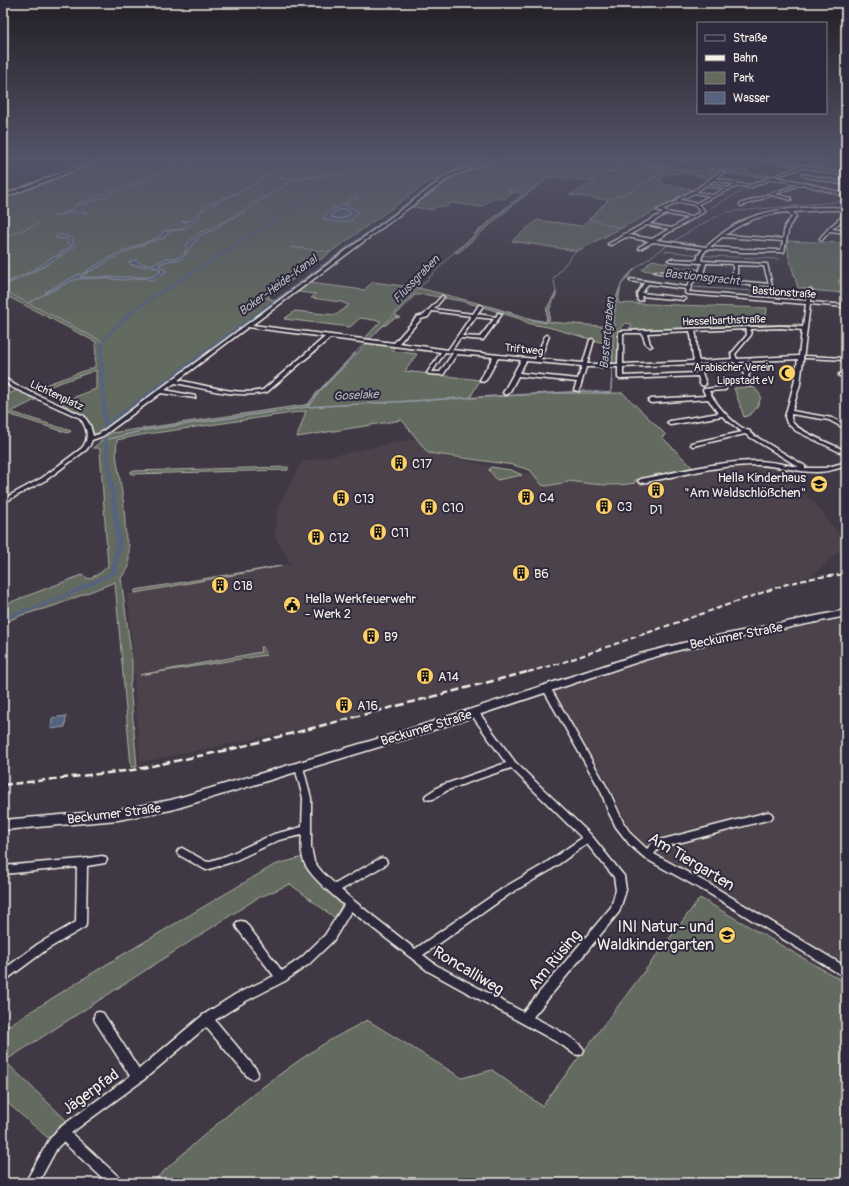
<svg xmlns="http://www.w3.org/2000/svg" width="849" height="1186" viewBox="0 0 849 1186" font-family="Pangolin,sans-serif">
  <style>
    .built { fill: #4c434b }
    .green { fill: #646b5e; stroke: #acaea3 }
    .water { fill: #56637f; stroke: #959ca9; fill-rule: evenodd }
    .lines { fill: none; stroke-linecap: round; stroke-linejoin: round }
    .shore { stroke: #b5b8be; stroke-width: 1 }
    .stream-far1 { stroke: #959ca9; stroke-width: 1 }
    .stream { stroke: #959ca9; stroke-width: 1.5 }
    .canal { fill: #56637f; fill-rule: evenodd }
    .minor-casing { stroke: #f4f1e8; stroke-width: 3 }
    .tertiary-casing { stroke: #f4f1e8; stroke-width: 3 }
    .secondary-casing { stroke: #f4f1e8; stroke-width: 3 }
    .minor { fill: #2f2a3d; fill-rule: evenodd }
    .tertiary { fill: #2f2a3d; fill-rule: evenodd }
    .secondary { fill: #2f2a3d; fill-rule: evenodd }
    .rail-far1 { stroke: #f4f1e8; stroke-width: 2; stroke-dasharray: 6 3; stroke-linecap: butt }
    .rail { stroke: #f4f1e8; stroke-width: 2.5; stroke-dasharray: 8 3.5; stroke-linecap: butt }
    .labels { text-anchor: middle; stroke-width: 4; stroke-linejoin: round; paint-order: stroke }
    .far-street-label { font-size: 11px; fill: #f4f1e8; stroke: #2f2a3d }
    .far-poi-label { font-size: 11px; fill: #f4f1e8; stroke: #2f2a3d; text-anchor: end }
    .far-water-label { font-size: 12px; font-style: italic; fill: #b5b8be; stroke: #2f2a3d }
    .poi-label { font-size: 13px; fill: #f4f1e8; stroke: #2f2a3d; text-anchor: start }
    .street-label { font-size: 13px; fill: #f4f1e8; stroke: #2f2a3d }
    .near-street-label { font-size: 16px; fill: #f4f1e8; stroke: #2f2a3d }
    .near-poi-label { font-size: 16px; fill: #f4f1e8; stroke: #2f2a3d; text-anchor: end }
  </style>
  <rect width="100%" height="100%" fill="#403945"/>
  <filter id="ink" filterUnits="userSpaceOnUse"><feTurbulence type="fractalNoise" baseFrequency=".025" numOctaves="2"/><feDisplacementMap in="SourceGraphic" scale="8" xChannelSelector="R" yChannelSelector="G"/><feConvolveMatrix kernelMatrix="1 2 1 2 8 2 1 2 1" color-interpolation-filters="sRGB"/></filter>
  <g filter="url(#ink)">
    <!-- built -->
    <path class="built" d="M792 158H827L826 159H828L808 166 783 161Z
      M769 160 797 166 770 176 747 173 750 167Z
      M821 171 846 176V184L808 176Z
      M419 438 428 453 568 482 624 485 741 467 768 466 814 502 846 544 814 574 541 668 332 723 140 762 128 594 291 564 274 535 280 504 302 462Z
      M846 618V970L648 852 624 819 611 788 554 693 557 690 648 660 678 652Z"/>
    <!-- green -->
    <path class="green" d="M104 158H159L278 167 298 158H489L445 174 434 181 431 180 267 298 279 301 238 330 99 435 95 436C87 416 78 411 59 403L96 389V370L34 392 31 390 95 367 96 342 3 294V198Z
      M504 158H717L711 168 743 171 751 158 769 160 750 167 747 173 770 176 754 175 763 177 724 173 725 172 709 170H708L710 166 705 165 702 167 703 164 678 162 673 167 573 159 566 164 612 170 622 163 666 167 647 182 668 168 714 172 707 179 690 173 668 174 659 178 661 179 662 184 695 190 577 251 512 241 537 220 582 226 608 200 570 195 595 181 550 177 514 204 511 203 523 194 509 191 508 192 513 193 504 199 493 198 482 207 451 203 446 207 437 206 433 210 412 207 455 176Z
      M509 205 512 206 458 253 455 252 474 236 473 235Z
      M787 241 846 243V281L838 280 839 283 846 284V293L807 290 804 288H798L789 258Z
      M652 260 668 263 667 266 699 269 696 277 642 270Z
      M634 269H635L621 285 618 303 767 308 765 325 800 324 799 327H767L765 325H761L760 327 632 330 629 328 632 326 631 324 625 323 618 330V364H607V344L548 327 530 324 520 319 483 307 485 305 532 319 547 322V308L556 292V295L550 308 549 322 613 327C615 302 614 288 634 269Z
      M373 282 419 288 481 304 479 306 461 301 422 294 420 295H415L395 316 400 317 393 319 386 325H384L369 340 364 339 381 321 360 318 350 327 284 319 295 311 336 315 349 305 341 302 311 298 316 294 298 292 310 283 364 290Z
      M368 342 395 346 392 351 417 354 405 371 480 380 470 398 561 393H623L666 435 662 437 695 470 635 480V483C612 487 591 484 568 481V482L546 486 542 485 530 470 513 465 428 453 402 420 297 437 306 411 141 435 117 440 116 454 124 506 126 539 129 546V567L121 578 132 661V674L130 685 137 767H131L115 582 54 606 22 615 3 623V605L82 575 89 579 100 573 108 566 100 450 99 448H93L111 433 311 404 320 391Z
      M754 387 761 396C759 405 754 415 744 417L734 388Z
      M17 390 39 398 11 412 71 431 68 433 8 414 3 416V397Z
      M288 467V470L131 474V471Z
      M491 467 511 470 522 475 497 480 489 470Z
      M282 566 135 593V590L281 566Z
      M260 647H263L266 655 140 675 261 652Z
      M303 857 343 902 335 918 290 884 256 899 5 1061 67 1121 48 1138 3 1099V1029L107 964 274 865Z
      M700 898 846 983V1183H151C204 1134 259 1086 319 1047 334 1037 351 1029 367 1020L462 1078 492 1070 542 1106Z"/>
    <!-- water -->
    <path class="water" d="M168 165H192L177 170 162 172 150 179 106 197 79 205 82 210 88 213C82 214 78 211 72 212 65 213 59 218 53 216L74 210V206L79 203 144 180 159 171 176 168Z
      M275 169 272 171 277 174 278 177C299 182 322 172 343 174L292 180 280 190 260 201 247 211 222 223 218 228 199 236 182 259 168 261 160 264V267L164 268 166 271 154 281 143 278 123 280 100 278 76 279 47 293 45 292C59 286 73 275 87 272L88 270 118 253 159 237 162 235 163 231 181 229 188 222 181 221 192 220 194 216 208 204 246 189ZM272 172 275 174 276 178 290 180 279 189 253 203 244 211 212 228 200 232 186 245V252L177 258H165C162 263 146 267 140 263 138 262 137 260 135 260L129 262 131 265 158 268 161 271 152 277H80C86 272 95 270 102 265 119 254 146 242 165 238V236L171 231 186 228 197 220 202 211 215 203 250 188 268 174Z
      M356 196 358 197 345 205 357 210 358 213C350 225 336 223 324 219V215L332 209 341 206 340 205 348 202 347 200Z
      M59 235H64L72 239 75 247 39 269 3 286V284L34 270 52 257 60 255V253L71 247 72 245 66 243 68 241 67 239 55 238Z
      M66 716 65 727 51 729 52 718Z"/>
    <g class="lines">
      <!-- shore -->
      <path class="shore" d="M344 209 350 211V214L341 219 331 217 334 212Z"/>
      <!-- stream-far1 -->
      <path class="stream-far1" d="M625 163 667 168
        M647 165 653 158
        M667 168 715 172
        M724 173 765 177
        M608 200 632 191 667 168
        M712 207 744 190 772 180
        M3 238 38 224
        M290 247 330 252
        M665 251 709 256 780 259
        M635 278 693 287 767 292
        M553 279 574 253 620 228 589 219 607 202
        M3 290 103 342
        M28 303 47 293
        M486 306 530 320 546 323 547 308 556 292 554 281
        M369 340 453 253 497 216 572 158
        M354 354 366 342
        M613 354C614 333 612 300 623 281 633 265 708 218 727 212L846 201"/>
      <!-- stream -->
      <path class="stream" d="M307 406 317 393 355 353
        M105 440 145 430 307 407 586 391 609 393 611 391 613 353"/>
      <!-- canal -->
      <path class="canal" d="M381 158H383L320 193 136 310 105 339 103 354 107 422 444 175 492 158H495L446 177 107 426V431H103L99 354 102 338 134 308 318 191Z
        M103 437H105L107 438 122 541 117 573 63 599 3 621V617L59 597 111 572 116 541 103 438Z"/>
      <!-- minor casing -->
      <g class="minor-casing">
        <path id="minor" d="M496 158H499L450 177 252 325 394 343 417 317 424 315 442 296 444 297 434 309 473 314 479 305H481L483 306 477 314 496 317 498 313 502 314 483 340 460 338 452 350 535 359 545 336 547 335 549 336 540 359 583 363 590 340 592 339 594 340 587 364H618L619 332 621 331 781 326 803 327 806 304 687 294 685 293 686 289 648 284 642 293 684 298 686 299 684 300 641 296 642 300 638 301 637 294 644 283 630 281V279L687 287 691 278 654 272 656 271 695 277 698 276 702 263H701L670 261 668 260 670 259 697 260 699 254 703 249 653 242 640 249H639V247L649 241 626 237 611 245 608 244 623 236V234H625L663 213 657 210 677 201V199L698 188 721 171 724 172 716 178 740 184 751 185 769 178 768 176 772 177 803 165 804 167 775 177 806 183 846 194V196L802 184 775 194 791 198V200L772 195 741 206 740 204 799 184 772 179 751 187 740 186 735 187 698 204 704 210V212L656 240 706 247C720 235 734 223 752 217 775 208 821 206 846 208V210H827L792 212 794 213 796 217 789 226 784 252H743L707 249 703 254 701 260 703 261 767 264 772 286C765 286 758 285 750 285 732 283 712 281 694 280L689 292 806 301 808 290 810 289 812 290 811 302 846 305V307L810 304 800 384 792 411 832 418 846 425V427H842L829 420 791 414C791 417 791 420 793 423 800 432 834 445 846 451V455L796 431 787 423 785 417 794 384 798 359 739 362 749 374 748 377 754 384 751 386 749 385 743 378V377L744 374 734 362 699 364 706 384 703 386 700 384 698 376 620 379 618 378V367H586L579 391 574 390 577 382 518 376 509 393 506 395 503 393 521 360 498 358 486 380 483 382 480 380 493 357 457 354 443 375 429 374 427 373 441 352 330 338 267 392C237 399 204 388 175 383L165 390 195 396V398L161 393 103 436 92 440 90 445 86 450 46 480 3 503V499L42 478 82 448C90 438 87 427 80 418L11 387 3 380V377L15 385 84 416 90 425 93 436 99 434 448 175ZM714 180H715L735 185 728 188 708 184ZM706 185 725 189 713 195 696 192ZM694 193 710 196 696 203 680 200ZM679 202 695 205 701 211 691 217 667 212 662 210ZM788 212 791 215 792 217 785 226 783 239 725 235C746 220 763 214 788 212ZM666 214 688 218 672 228 649 224ZM647 225 669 229 652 239 629 235ZM722 237 783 241 781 250 743 249 710 247ZM706 263 733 264V281L700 278 702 277ZM737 265 764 266 769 284 737 281ZM432 311 471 316 448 350 399 343 421 319 428 317ZM476 317 494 319 480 337 462 336ZM248 327 325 337 263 390C236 396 205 385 178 380ZM781 328 802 330 799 356 737 359 735 354 751 335 750 329ZM746 329 747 335 731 354 732 359 699 361C695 350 698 342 695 331ZM690 331C693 341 691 351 694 361L623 364V333H642L646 344 650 347 652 346 650 344 647 333ZM445 352 453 353 440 372H432ZM526 361 582 366 578 379 519 373ZM695 364 697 373 623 376V367Z
          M831 158H834L809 168 806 167Z
          M620 162 622 163 612 171H610V169Z
          M802 174 846 183V185L803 176Z
          M845 214H846V217L832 229 846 231V233L830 231 822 240H820V238L830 227Z
          M805 356 846 358V360L807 358H805Z
          M839 374H846V376H839Z
          M723 387 726 389 725 390 709 391C715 404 736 428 750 431V433L805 466V468H825L846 462V466C836 469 827 472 816 472 796 472 776 465 756 465 717 465 679 476 641 483L639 482 638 481 641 479C679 472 718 461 757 461 771 461 785 465 799 467L745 434 693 446 691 445V443L742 432 722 416 670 425 667 423 670 421 719 413 708 399 651 403 648 401 651 399 706 396 703 390 704 389Z
          M547 686 550 687 551 689 609 791 623 822 631 834 647 849 653 842 656 841 768 812 771 813 773 816 771 819 659 848 654 854 716 888 846 967V978L710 894 657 865 645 858 630 845 616 827 608 811 601 791 543 689 544 687Z
          M474 709 477 710 515 762 591 835 624 876 626 890 619 912 533 1017C544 1023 579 1039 584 1050L582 1054 578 1055 574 1054 562 1045 428 971 351 911 333 941 309 964 285 981 244 1002 215 1020 256 1069 258 1073 256 1077 252 1079 248 1077 206 1027 142 1081 71 1133 121 1179 123 1183H108L63 1142 57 1148 38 1183H25L49 1140 58 1129 130 1076 95 1021 94 1017 95 1013 99 1012 103 1013 139 1069 203 1015 236 994 274 976 237 928 236 925 237 922 241 921 245 922 282 971 301 958 325 935 344 905C332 894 314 880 306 866 301 857 301 845 302 835L279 840 232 862 206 870 179 855 177 852 179 849 182 848 207 862 226 856 274 834 302 827 303 798 295 767 296 765 299 764 302 765 303 767 311 798V847L314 862 322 872 335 884 379 859 382 858 385 859 387 862 385 865 341 890 354 901 415 949 505 887 543 865 582 838 511 768C490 775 468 782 448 790 441 793 434 802 426 799L425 797 426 795 440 786 506 763 471 714 470 712 471 710ZM587 844 614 877 616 890 611 907 523 1012 436 965 423 955 511 893 549 871Z
          M102 856 105 857 107 860 105 863 87 866 86 924 85 927 46 950 7 979 3 981V970L38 944 76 922 77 867 3 874V866L82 859Z"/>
      </g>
      <!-- tertiary casing -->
      <g class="tertiary-casing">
        <path id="tertiary" d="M759 158H765L846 174V176Z"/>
      </g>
      <!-- secondary casing -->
      <g class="secondary-casing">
        <path id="secondary" d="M100 158H105L3 198V195Z
          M846 610V616L683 649 647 659 412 737 171 810 118 820 3 830V820L118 810 171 800 404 731 640 654 683 643Z"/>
      </g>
      <!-- minor -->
      <use href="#minor" class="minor"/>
      <!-- tertiary -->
      <use href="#tertiary" class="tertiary"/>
      <!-- secondary -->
      <use href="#secondary" class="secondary"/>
      <!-- rail-far1 -->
      <path class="rail-far1" d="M528 672 561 663 787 584 813 578 846 574"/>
      <!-- rail -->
      <path class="rail" d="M3 785 133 770 232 749 531 671"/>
    </g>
  </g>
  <!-- sky -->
  <linearGradient id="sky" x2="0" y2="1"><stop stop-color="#231f26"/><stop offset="0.49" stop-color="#535468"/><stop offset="1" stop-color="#535468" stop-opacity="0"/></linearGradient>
  <rect width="849" height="324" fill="url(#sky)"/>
  <!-- icons -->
  <defs>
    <g id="mosque-disc" transform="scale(0.9)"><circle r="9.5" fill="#ffd166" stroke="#2f2a3d"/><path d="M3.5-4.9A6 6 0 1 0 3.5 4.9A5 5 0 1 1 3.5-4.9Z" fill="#111"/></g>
    <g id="building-disc" transform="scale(0.9)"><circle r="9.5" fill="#ffd166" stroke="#2f2a3d"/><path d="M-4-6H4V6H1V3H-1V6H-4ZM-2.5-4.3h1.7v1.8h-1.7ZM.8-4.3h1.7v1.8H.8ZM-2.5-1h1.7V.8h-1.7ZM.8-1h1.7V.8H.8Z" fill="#111"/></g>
    <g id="school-disc" transform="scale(0.9)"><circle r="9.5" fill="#ffd166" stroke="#2f2a3d"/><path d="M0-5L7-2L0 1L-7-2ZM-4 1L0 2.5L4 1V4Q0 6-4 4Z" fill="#111"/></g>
    <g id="civic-disc" transform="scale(0.9)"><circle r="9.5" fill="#ffd166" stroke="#2f2a3d"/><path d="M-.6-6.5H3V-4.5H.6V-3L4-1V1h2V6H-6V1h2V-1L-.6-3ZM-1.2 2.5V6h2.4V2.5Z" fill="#111"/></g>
  </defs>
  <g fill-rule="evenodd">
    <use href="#mosque-disc" x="787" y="373"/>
    <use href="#building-disc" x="399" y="463"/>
    <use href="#school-disc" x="819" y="484"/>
    <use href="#building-disc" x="656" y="490"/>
    <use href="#building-disc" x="526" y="497"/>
    <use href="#building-disc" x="341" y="498"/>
    <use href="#building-disc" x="604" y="506"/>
    <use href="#building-disc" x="429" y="507"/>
    <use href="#building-disc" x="378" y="532"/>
    <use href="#building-disc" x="316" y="537"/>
    <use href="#building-disc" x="521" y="573"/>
    <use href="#building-disc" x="220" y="585"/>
    <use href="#civic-disc" x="292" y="605"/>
    <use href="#building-disc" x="371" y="636"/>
    <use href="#building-disc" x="425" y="676"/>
    <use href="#building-disc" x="344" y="705"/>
    <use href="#school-disc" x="727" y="935"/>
  </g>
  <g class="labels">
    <!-- far-street labels -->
    <g class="far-street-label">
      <text transform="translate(784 292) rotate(4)" y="4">Bastionstraße</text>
      <text transform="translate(724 320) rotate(-2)" y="4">Hesselbarthstraße</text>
      <text transform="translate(524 349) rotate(6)" y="4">Triftweg</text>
      <text transform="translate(57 395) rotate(25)" y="4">Lichtenplatz</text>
    </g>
    <!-- far-poi labels -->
    <g class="far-poi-label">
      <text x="774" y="371">Arabischer Verein<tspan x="774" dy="13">Lippstadt eV</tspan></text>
    </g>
    <!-- far-water labels -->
    <g class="far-water-label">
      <text transform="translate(702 277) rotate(6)" y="4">Bastionsgracht</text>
      <text transform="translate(416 279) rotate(-46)" y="4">Flussgraben</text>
      <text transform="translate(278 285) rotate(-36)" y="4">Boker-Heide-Kanal</text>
      <text transform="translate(607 333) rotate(-85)" y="4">Bastertgraben</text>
      <text transform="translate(356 395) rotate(-3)" y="4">Goselake</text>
    </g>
    <!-- poi labels -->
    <g class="poi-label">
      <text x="412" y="468">C17</text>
      <text x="806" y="482" text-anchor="end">Hella Kinderhaus<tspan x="806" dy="15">"Am Waldschlößchen"</tspan></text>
      <text x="539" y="502">C4</text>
      <text x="354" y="503">C13</text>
      <text x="617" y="511">C3</text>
      <text x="442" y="512">C10</text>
      <text x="656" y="514" text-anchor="middle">D1</text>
      <text x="391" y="537">C11</text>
      <text x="329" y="542">C12</text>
      <text x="534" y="578">B6</text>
      <text x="233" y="590">C18</text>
      <text x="305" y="603">Hella Werkfeuerwehr<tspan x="305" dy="15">- Werk 2</tspan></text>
      <text x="384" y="641">B9</text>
      <text x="438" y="681">A14</text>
      <text x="357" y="710">A16</text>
    </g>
    <!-- street labels -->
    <g class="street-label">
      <text transform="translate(736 635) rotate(-11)" y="5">Beckumer Straße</text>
      <text transform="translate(426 727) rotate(-17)" y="5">Beckumer Straße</text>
      <text transform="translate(114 813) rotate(-7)" y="5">Beckumer Straße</text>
    </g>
    <!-- near-street labels -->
    <g class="near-street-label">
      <text transform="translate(692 861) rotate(31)" y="6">Am Tiergarten</text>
      <text transform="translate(554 959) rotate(-50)" y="6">Am Rüsing</text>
      <text transform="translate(469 970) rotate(31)" y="6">Roncalliweg</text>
      <text transform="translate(90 1091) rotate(-36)" y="6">Jägerpfad</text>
    </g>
    <!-- near-poi labels -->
    <g class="near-poi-label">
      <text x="714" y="932">INI Natur- und<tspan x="714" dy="18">Waldkindergarten</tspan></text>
    </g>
  </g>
  <!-- margin -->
  <rect width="849" height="1186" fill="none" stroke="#2f2a3d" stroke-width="16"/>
  <rect x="8" y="8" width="833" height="1170" fill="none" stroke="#f4f1e8" stroke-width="1.5" filter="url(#ink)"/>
  <!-- legend -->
  <rect x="697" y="22" width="130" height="92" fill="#2f2a3d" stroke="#7e7a81"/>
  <rect x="705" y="35" width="20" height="6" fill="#2f2a3d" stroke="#7e7a81"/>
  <text x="733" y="42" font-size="12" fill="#f4f1e8">Straße</text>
  <rect x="705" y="55" width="20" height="6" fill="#f4f1e8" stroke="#7e7a81"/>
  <text x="733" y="62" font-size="12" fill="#f4f1e8">Bahn</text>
  <rect x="705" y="72" width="20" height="12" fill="#646b5e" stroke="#7e7a81"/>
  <text x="733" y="82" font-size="12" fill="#f4f1e8">Park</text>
  <rect x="705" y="92" width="20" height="12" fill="#56637f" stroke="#7e7a81"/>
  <text x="733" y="102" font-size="12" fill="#f4f1e8">Wasser</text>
</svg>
